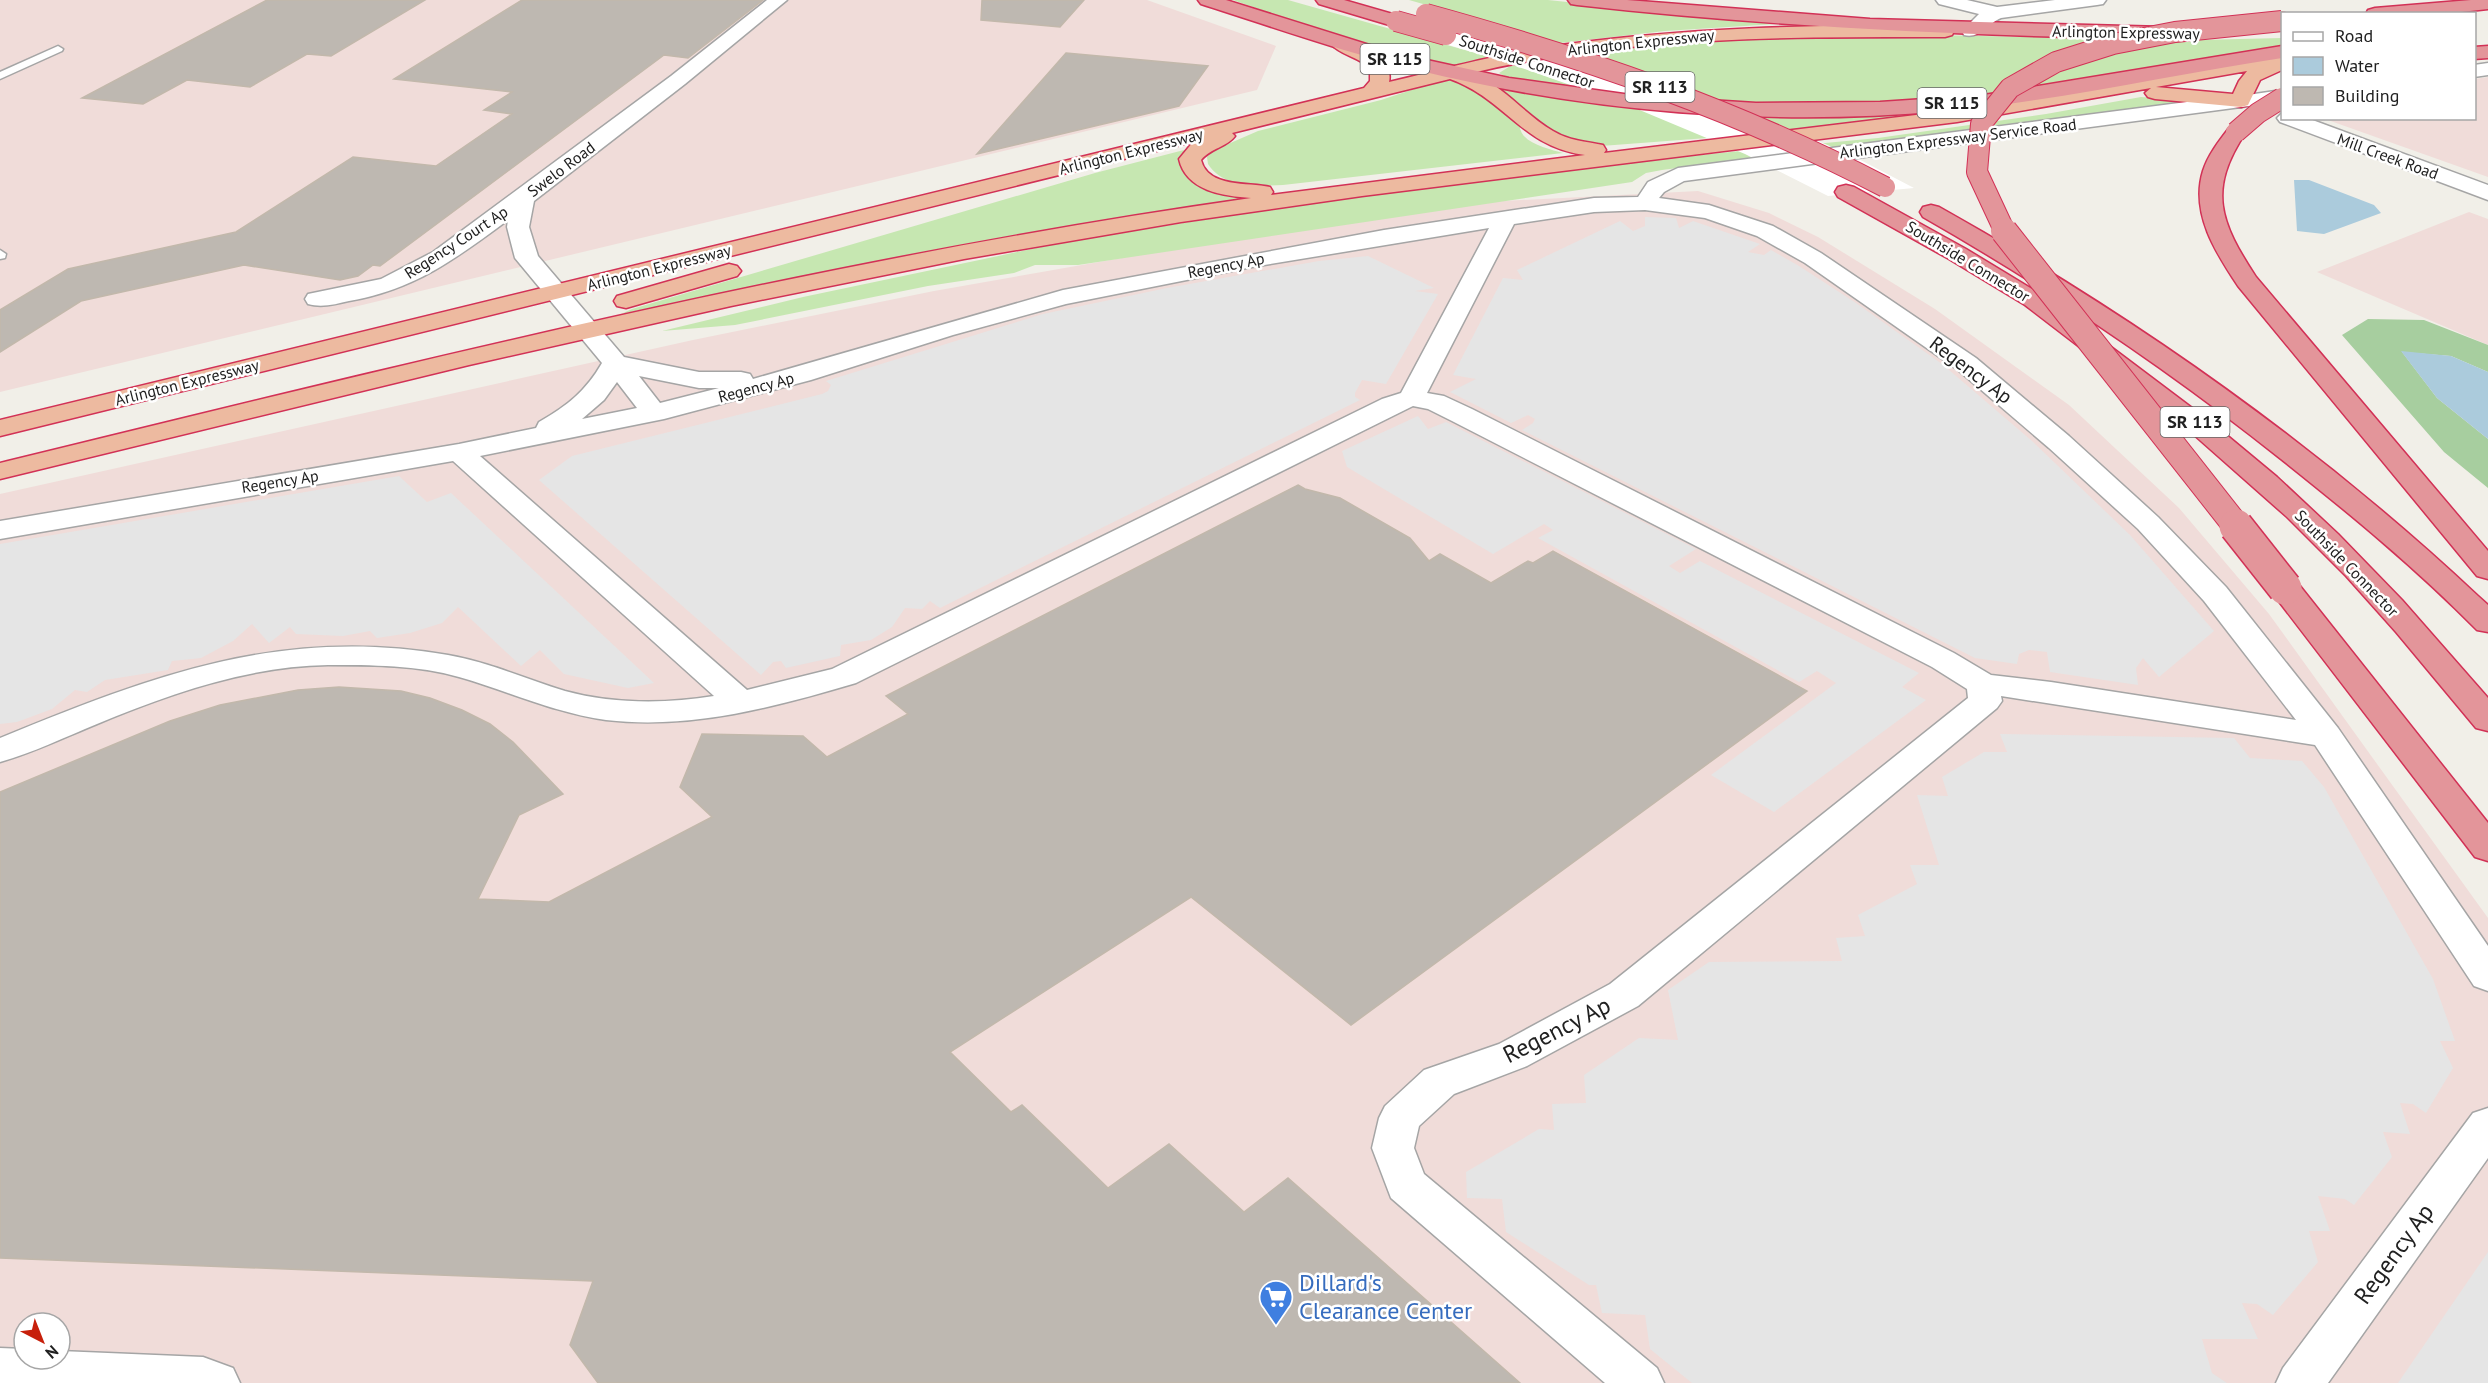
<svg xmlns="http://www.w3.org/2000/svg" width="2488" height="1383" viewBox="0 0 2488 1383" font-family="'PT Sans',sans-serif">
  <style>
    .commercial { fill: #f0dcd9; fill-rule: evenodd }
    .grass { fill: #c6e7b1 }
    .forest { fill: #a7ce9f }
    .parking { fill: #e5e5e5 }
    .water { fill: #abcbdc }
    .pier { fill: #fff }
    .building { fill: #beb8b1; stroke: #c2b8ab; stroke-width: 1.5 }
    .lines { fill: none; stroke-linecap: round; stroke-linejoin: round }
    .service-casing { stroke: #a5a5a5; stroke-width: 3 }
    .minor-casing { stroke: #a5a5a5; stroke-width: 3 }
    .tertiary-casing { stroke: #a5a5a5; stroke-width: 3 }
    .trunk-casing { stroke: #d23156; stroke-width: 3 }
    .motorway-casing { stroke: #d23156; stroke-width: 3 }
    .service { fill: #fff; fill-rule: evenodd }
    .minor { fill: #fff; fill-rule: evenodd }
    .tertiary { fill: #fff; fill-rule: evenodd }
    .trunk { fill: #edbaa0; fill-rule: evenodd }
    .motorway { fill: #e3959a; fill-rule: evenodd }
    .motorway-bridge-far2-casing { stroke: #d23156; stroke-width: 22; stroke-linecap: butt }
    .motorway-bridge-far1-casing { stroke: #d23156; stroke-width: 28; stroke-linecap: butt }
    .motorway-bridge-casing { stroke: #d23156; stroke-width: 36; stroke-linecap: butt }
    .motorway-bridge-far2 { stroke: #e3959a; stroke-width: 20 }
    .motorway-bridge-far1 { stroke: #e3959a; stroke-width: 26 }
    .motorway-bridge { stroke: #e3959a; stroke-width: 33 }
    .labels { text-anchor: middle; stroke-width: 5; stroke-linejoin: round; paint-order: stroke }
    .far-street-label { font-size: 16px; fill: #212121; stroke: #fff }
    .shield { fill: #fff; stroke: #646464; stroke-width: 1.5 }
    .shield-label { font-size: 18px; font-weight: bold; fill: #212121 }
    .street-label { font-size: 20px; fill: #212121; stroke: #fff }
    .near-street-label { font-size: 24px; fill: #212121; stroke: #fff }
    .near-shop-label { font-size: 24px; fill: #366cbe; stroke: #fff; text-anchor: start }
  </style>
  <rect width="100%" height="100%" fill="#f1efe8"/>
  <!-- commercial -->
  <path class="commercial" d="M0 0H1147L1276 46 1257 90 0 392Z
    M2488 77V177L2325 119 2474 118 2475 79Z
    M1698 191 1769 213 1818 237 1935 309 2069 405 2179 508 2269 614 2488 918V1383H0V494L693 340 934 291 1213 242 1484 202ZM24 1323H60V1359H24Z
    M2469 212 2488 219V345L2317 272Z"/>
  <!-- grass -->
  <path class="grass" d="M1233 0H1288L1493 58 1447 67 1323 32Z
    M1409 0H1548L1776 24 1665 31 1560 43Z
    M1871 34 2198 40 2282 38V49L1992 96 1843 105 1728 103 1586 90 1510 79 1499 73 1512 65 1644 43Z
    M1448 78 1473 85 1520 124C1518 143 1549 149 1563 153L1283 185C1258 186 1223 188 1208 164L1207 157 1212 151 1258 131 1381 100Z
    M1498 87 1620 103 1971 108 1800 131 1601 146 1561 141 1496 89Z
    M2141 97 2193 101 1662 170 1646 173 1632 182 1078 265H1035L1014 273 928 286 735 325 662 331 803 297 1065 242 1326 200 1627 162 1878 138 2046 114Z
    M1184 150 1180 164C1188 190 1226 191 1249 197V199L1066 228 809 275 621 314 632 309 1095 173Z"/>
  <!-- forest -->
  <path class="forest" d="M2368 319 2424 320 2488 345V372L2451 356 2402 352 2437 398 2488 439V488L2444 452 2342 335Z"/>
  <!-- parking -->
  <path class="parking" d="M1645 217 1676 218 1679 228 1693 221 1760 244 1748 252 1764 255 1771 250 1799 266 1856 303 1942 364 2032 441 2130 535 2214 631 2159 677 2143 658 2136 668 2138 685 2050 672 2047 652 2029 650 2019 654 2017 664 1975 658 1522 430 1533 423 1535 419 1528 415 1511 423 1450 392 1476 379 1453 375 1503 278 1523 280 1517 270 1620 221 1633 231 1645 226Z
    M1368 256 1434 288 1415 291 1438 294 1386 384 1362 380 1355 393V397L1360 400 940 608 930 601 922 609 905 608 892 627 871 640 841 645 840 656 786 668 781 661 773 662 761 675 539 480 572 456 822 394 828 391 831 385 826 381 1043 314 1167 288 1319 261Z
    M1418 416 1428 429 1446 422 1696 549 1669 566 1680 573 1700 561 1919 673 1902 687 1926 700 1774 812 1711 775 1836 683 1817 671 1799 682 1538 538 1553 530 1544 524 1493 554 1347 467 1342 451Z
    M399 476 427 502 451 493 654 683 628 688 564 674 540 650 521 666 458 607 442 623 410 633 377 638 370 631 343 636 296 634 290 627 269 643 252 624 233 641 201 658 172 661 168 670 105 680 87 692 75 690 52 709 17 722 0 724V544Z
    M2000 734 2234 738 2250 758 2302 761 2324 787 2433 979 2455 1041H2440L2453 1068 2426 1113 2413 1104 2400 1103 2410 1134 2383 1132 2392 1157 2354 1205 2345 1199 2318 1196 2330 1231H2309L2318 1262 2273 1315 2257 1304 2242 1303 2258 1339H2202L2212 1373 2227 1383H1692L1650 1349 1645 1315 1602 1313 1596 1285H1589L1506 1232 1502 1199 1467 1198 1466 1172 1539 1129 1554 1130 1552 1104 1586 1103 1584 1075 1639 1038 1678 1040 1668 990 1709 962 1842 961 1836 938 1865 936 1858 915 1917 884 1910 865H1939L1917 795 1948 796 1942 777 1984 752H2007Z
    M2488 1252V1383H2398Z"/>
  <!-- water -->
  <path class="water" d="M2294 180H2309L2374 205 2381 213 2324 234 2297 231Z
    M2401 351 2451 356 2488 372V439L2437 398Z"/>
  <!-- pier -->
  <path class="pier" d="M1440 8 1560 43 1702 93 1849 154 1914 188 1828 196 1745 154 1630 106 1493 58 1384 26Z"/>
  <!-- building -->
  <path class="building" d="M267 0H425L331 56 307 54 250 87 187 80 143 104 82 98Z
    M522 0H763L688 58 664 55 380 266 373 265 358 276 340 280 244 265 81 301 0 352V310L68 269 236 232 353 157 436 166 512 114 484 110 512 92 394 79Z
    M982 0H1084L1060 27 981 20Z
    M1066 53 1208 66 1179 106 977 154Z
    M1298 485 1305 489 1340 498 1410 538 1429 561 1440 554 1491 583 1528 561 1533 563 1553 551 1807 691 1351 1025 1191 897 950 1052 1011 1112 1022 1105 1108 1188 1169 1144 1244 1212 1288 1178 1520 1383H598L570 1345 593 1281 0 1258V792L170 721 220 705 298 690 339 687 401 691 430 698 462 710 490 724 513 742 563 794 519 815 478 899 549 902 712 817 680 787 702 734 803 736 827 757 908 714 886 696Z"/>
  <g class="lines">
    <!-- service casing -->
    <g class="service-casing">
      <path id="service" d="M58 46 63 49 62 51 0 79V72Z
        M0 250 6 254 5 258 0 259Z"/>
    </g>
    <!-- minor casing -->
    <g class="minor-casing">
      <path id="minor" d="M767 0H787L685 84 534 201 529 227 538 256 624 357 699 372H741L750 374 753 379 1063 290 1384 230 1594 198 1638 197 1648 182 1678 168 2241 95 2248 97 2251 101 2248 105 2241 107 1684 181 1664 192 1659 198 1709 205 1773 226 1821 253 1976 358 2069 436 2158 517 2226 587 2338 728 2488 946V991L2474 986 2315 745 2001 696 2002 701 1997 708 1638 1006 1527 1066 1454 1094 1419 1126 1414 1148 1424 1174 1657 1368 1664 1383H1605L1391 1198 1372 1148 1379 1118 1385 1106 1424 1070 1499 1044 1610 984 1968 698 1967 689 1932 667 1452 421 1428 409 1413 406 856 683C775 707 691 730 606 720 555 713 508 691 459 677 418 665 371 665 328 665 249 666 169 694 97 724 65 737 33 753 0 762V738C151 676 281 626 448 655 488 662 526 679 565 691 612 704 666 704 714 696L453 461 0 539V521L459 444 536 428 539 422C567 406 586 391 602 363L515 258 507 227 508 220C457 258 414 290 349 301 336 304 322 308 308 304L305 299 308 294 381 279 433 252 671 76ZM1645 210 1705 218 1757 236 1805 263 1958 370 2049 448 2138 529 2204 601 2296 720 2051 682 1991 675 1954 653 1472 409 1444 396 1427 393 1514 224 1594 212ZM1489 228 1401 393 1382 399 832 669 747 690 480 456 664 419 811 380 953 335 1066 304 1252 267ZM639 376 699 388H719L660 403ZM617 382 637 408 582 419 604 400Z
        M2488 1108V1158L2328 1383H2276L2283 1368 2473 1113Z
        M0 1348 24 1349V1359H60V1351L203 1357 233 1368 240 1383H0Z"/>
    </g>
    <!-- tertiary casing -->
    <g class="tertiary-casing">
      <path id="tertiary" d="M1936 0H1967L1997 7 2055 0H2106L2103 4 2097 5 2001 18C1987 24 1980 39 1964 35L1962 31 1979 14 1939 4Z
        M2488 63V75L2474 77V65Z
        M2282 90V102L2241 107 2234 105 2231 101 2234 97Z
        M2282 113V118H2307L2488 185V200L2280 122 2277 118Z"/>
    </g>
    <!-- trunk casing -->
    <g class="trunk-casing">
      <path id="trunk" d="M1888 25H1945L1952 27 1954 31 1952 35 1945 37C1788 37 1626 36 1472 73 1504 86 1524 114 1553 131 1569 141 1585 141 1603 145L1606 150 1604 153 1957 110 2282 53V70L2260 80 2248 105 2241 107 2155 99 2148 97 2145 93 2151 88 1957 122 1362 196 1181 222 964 259 731 306 469 365 0 479V463C414 362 828 258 1251 198 1223 196 1186 191 1179 159L1193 142 0 436V420L1364 88 1370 81V68C1359 57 1340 55 1331 44L1334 40C1355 35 1395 58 1389 82 1444 69 1497 54 1553 46 1664 30 1776 26 1888 25ZM2247 71 2239 81 2233 94 2156 87ZM1450 79C1506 99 1522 147 1585 155L1271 195 1273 192 1270 187C1248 182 1208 188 1201 160 1211 148 1227 147 1235 136L1232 133Z
        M729 264 737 266 741 271 737 276 626 308 617 306 614 301 617 296Z"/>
    </g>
    <!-- motorway casing -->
    <g class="motorway-casing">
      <path id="motorway" d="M1198 0H1226L1395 53 1509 78 1631 95 1756 103 1880 102 1984 95 2282 46V58C2170 75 2058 101 1944 111 1769 127 1588 112 1417 70 1344 52 1273 27 1201 4Z
        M1316 0H1344L1403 17 1405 21 1403 25 1396 27 1319 4Z
        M1568 0H1627L1870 19 2165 27 2172 29 2174 33 2172 37 2165 39C1968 36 1773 27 1577 5L1571 4Z
        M2471 0H2488V9L2443 14H2366L2368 10 2375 8Z
        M2488 46V58L2474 59V47Z
        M2236 126 2243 128 2246 132C2207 190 2220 222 2256 277L2488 551V579L2477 576 2238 286C2216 253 2190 213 2203 171 2208 155 2219 141 2229 128Z
        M1846 185 1854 187 1966 249 2042 295 2212 423 2277 477 2338 534 2402 600 2488 698V731L2476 728 2396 632 2346 576 2287 517 2193 434 2025 305 1949 259 1838 197 1835 192 1838 187Z
        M1931 205 1939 207C2132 315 2317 445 2478 596L2488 605V632L2477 630C2416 568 2349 513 2281 459 2168 369 2049 289 1923 217L1920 212 1923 207Z
        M2285 579 2296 581 2488 823V861L2475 857 2274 595 2270 588 2274 581Z"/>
    </g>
    <!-- service -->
    <use href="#service" class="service"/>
    <!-- minor -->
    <use href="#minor" class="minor"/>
    <!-- tertiary -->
    <use href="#tertiary" class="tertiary"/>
    <!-- trunk -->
    <use href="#trunk" class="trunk"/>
    <!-- motorway -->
    <use href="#motorway" class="motorway"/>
    <!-- motorway-bridge-far2 casing -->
    <g class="motorway-bridge-far2-casing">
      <path id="motorway-bridge-far2" d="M1426 14C1586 58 1737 110 1885 187
        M1396 21 1446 35
        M2236 132 2258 113 2282 98
        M2005 232 1977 172 1981 124 2010 88 2056 62 2113 44 2175 32 2282 21"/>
    </g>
    <!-- motorway-bridge-far1 casing -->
    <g class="motorway-bridge-far1-casing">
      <path id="motorway-bridge-far1" d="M2004 231 2237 527"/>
    </g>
    <!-- motorway-bridge casing -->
    <g class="motorway-bridge-casing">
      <path id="motorway-bridge" d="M2236 526 2285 588"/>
    </g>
    <!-- motorway-bridge-far2 -->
    <use href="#motorway-bridge-far2" class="motorway-bridge-far2"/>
    <!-- motorway-bridge-far1 -->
    <use href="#motorway-bridge-far1" class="motorway-bridge-far1"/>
    <!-- motorway-bridge -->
    <use href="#motorway-bridge" class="motorway-bridge"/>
  </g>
  <!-- icons -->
  <defs>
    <g id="supermarket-pin" transform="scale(1.725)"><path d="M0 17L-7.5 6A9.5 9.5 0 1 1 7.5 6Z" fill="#3f7fe0" stroke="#fff"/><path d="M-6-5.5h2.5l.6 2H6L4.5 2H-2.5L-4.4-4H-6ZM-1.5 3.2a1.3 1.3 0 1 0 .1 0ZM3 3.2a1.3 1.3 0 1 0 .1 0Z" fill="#fff"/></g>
  </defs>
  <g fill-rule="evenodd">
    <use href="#supermarket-pin" x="1276" y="1297"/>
  </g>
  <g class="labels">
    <!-- far-street labels -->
    <g class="far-street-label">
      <text transform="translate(2126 32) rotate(1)" y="6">Arlington Expressway</text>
      <text transform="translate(1641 42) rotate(-6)" y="6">Arlington Expressway</text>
      <text transform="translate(1527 61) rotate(18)" y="6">Southside Connector</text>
      <text transform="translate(1958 138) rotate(-7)" y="6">Arlington Expressway Service Road</text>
      <text transform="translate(1131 151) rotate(-14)" y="6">Arlington Expressway</text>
      <text transform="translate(2388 156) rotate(20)" y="6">Mill Creek Road</text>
      <text transform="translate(561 169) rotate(-37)" y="6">Swelo Road</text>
      <text transform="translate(456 242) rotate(-33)" y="6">Regency Court Ap</text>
      <text transform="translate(1968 261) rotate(31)" y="6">Southside Connector</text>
      <text transform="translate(1226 265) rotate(-11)" y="6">Regency Ap</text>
      <text transform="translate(659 267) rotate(-14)" y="6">Arlington Expressway</text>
      <text transform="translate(187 382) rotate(-14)" y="6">Arlington Expressway</text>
      <text transform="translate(756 387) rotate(-15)" y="6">Regency Ap</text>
      <text transform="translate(280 481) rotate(-9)" y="6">Regency Ap</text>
      <text transform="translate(2347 563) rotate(46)" y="6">Southside Connector</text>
    </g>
    <!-- shield labels -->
    <g class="shield">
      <rect x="1360.5" y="44" width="69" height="30" rx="4.5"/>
      <rect x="1625.5" y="72" width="69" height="30" rx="4.5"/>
      <rect x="1917.5" y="88" width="69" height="30" rx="4.5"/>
      <rect x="2160.5" y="407" width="69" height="30" rx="4.5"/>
    </g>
    <g class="shield-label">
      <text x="1395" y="65">SR 115</text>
      <text x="1660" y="93">SR 113</text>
      <text x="1952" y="109">SR 115</text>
      <text x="2195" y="428">SR 113</text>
    </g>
    <!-- street labels -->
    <g class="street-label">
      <text transform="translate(1971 370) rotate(37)" y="7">Regency Ap</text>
    </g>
    <!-- near-street labels -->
    <g class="near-street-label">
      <text transform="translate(1557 1030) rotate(-27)" y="8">Regency Ap</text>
      <text transform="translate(2394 1254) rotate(-54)" y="8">Regency Ap</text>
    </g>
    <!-- near-shop labels -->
    <g class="near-shop-label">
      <text x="1299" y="1291">Dillard's<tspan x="1299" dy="28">Clearance Center</tspan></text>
    </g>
  </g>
  <!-- legend -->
  <rect x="2281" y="12" width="195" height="108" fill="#ffffff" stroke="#a6a6a6" stroke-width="1.5"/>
  <rect x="2293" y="32" width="30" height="9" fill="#ffffff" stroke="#a6a6a6" stroke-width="1.5"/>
  <text x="2335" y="42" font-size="18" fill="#212121">Road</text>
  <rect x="2293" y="57" width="30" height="18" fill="#abcbdc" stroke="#a6a6a6" stroke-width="1.5"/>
  <text x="2335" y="72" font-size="18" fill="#212121">Water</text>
  <rect x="2293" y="87" width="30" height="18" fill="#beb8b1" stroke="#a6a6a6" stroke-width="1.5"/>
  <text x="2335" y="102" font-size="18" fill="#212121">Building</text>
  <!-- north arrow -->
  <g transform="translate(42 1341) rotate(138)"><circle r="28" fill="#ffffff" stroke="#a6a6a6" stroke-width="1.5"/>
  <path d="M0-4.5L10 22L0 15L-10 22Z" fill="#c7200b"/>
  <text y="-9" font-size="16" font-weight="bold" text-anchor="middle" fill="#212121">N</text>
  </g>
</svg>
